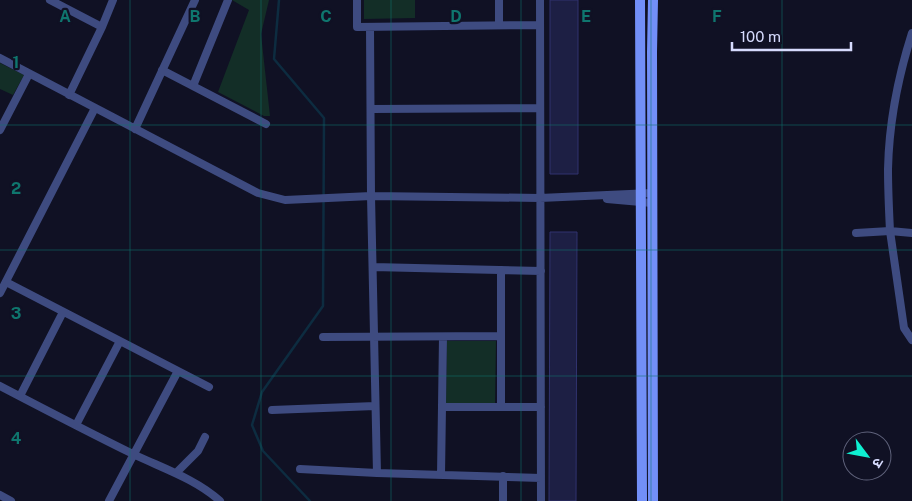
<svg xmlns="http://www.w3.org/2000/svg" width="912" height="501" viewBox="0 0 912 501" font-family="'Public Sans','Noto Sans Devanagari',sans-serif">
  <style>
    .green { fill: #132e27 }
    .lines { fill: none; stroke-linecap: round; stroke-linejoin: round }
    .stream { stroke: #0d2c40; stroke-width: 2.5 }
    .building { fill: #1d1f44; stroke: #31336f }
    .minor { stroke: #3e4b80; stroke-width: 8 }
    .secondary { stroke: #728ff7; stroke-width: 10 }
    .grid { fill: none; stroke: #0f766e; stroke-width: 1; stroke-opacity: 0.55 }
    .grid-label { font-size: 16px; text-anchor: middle; font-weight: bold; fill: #0f766e; stroke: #101124; stroke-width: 4.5; stroke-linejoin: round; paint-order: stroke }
  </style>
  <rect width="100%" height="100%" fill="#101124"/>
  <!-- green -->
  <path class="green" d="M232 0H269L261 34 270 116H264L218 92 249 10Z
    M364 0H415V18L364 19Z
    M0 63 24 75 13 95 0 89Z
    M447 341H496L495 403H446Z"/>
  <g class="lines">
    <!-- stream -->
    <path class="stream" d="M279 0 274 59 324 118 323 306 262 392 252 425 263 451 310 501"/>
  </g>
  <!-- building -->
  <path class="building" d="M550 0H578V174H550Z
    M550 232H577L576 501H549Z"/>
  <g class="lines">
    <!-- minor -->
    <path class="minor" d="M50 0 102 27
      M357 0V27L540 25
      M540 0 541 501
      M499 25V0
      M370 27 371 196 377 473
      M0 58 258 193 285 200 371 196 540 198 652 193
      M162 70 266 124
      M193 86 228 0
      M69 95 102 27 113 0
      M371 109 540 108
      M135 129 195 0
      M0 130 29 74
      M607 199 652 203
      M856 233 890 231C889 211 888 190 888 169 889 123 898 77 912 33
      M912 233 890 231 904 328 912 340
      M373 267 541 271
      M6 282 209 387
      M0 293 95 108
      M323 337 501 336
      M0 386C44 409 88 432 133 454 162 468 196 479 220 501
      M20 396 63 312
      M442 407H541
      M501 407V270
      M272 410 375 406
      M76 425 120 341
      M300 469 377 473 541 478
      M176 473 198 451 205 437
      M441 475 443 337
      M0 495 11 501
      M109 501 178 371
      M503 501V476"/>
    <!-- secondary -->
    <path class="secondary" d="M640 0 642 501
      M653 501 652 52 653 0"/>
  </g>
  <!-- grid -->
  <path class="grid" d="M130 0V501M261 0V501M391 0V501M521 0V501M651 0V501M782 0V501M0 125H912M0 250H912M0 376H912"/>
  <g class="grid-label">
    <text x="65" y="22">A</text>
    <text x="195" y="22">B</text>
    <text x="326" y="22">C</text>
    <text x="456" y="22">D</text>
    <text x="586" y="22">E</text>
    <text x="717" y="22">F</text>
    <text x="16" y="68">1</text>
    <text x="16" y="194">2</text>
    <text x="16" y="319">3</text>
    <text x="16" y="444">4</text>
  </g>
  <!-- north arrow -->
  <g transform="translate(867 456) rotate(122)"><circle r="24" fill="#101124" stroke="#5f627b"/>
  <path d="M0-4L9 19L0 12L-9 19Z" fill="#0ef0d1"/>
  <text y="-8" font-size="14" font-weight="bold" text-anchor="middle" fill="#d6dbfd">उ</text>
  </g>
  <!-- scale -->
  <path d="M732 42v8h119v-8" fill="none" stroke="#d6dbfd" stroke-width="2.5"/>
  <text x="740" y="42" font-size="15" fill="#d6dbfd" stroke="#101124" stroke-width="4" paint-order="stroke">100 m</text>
</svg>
